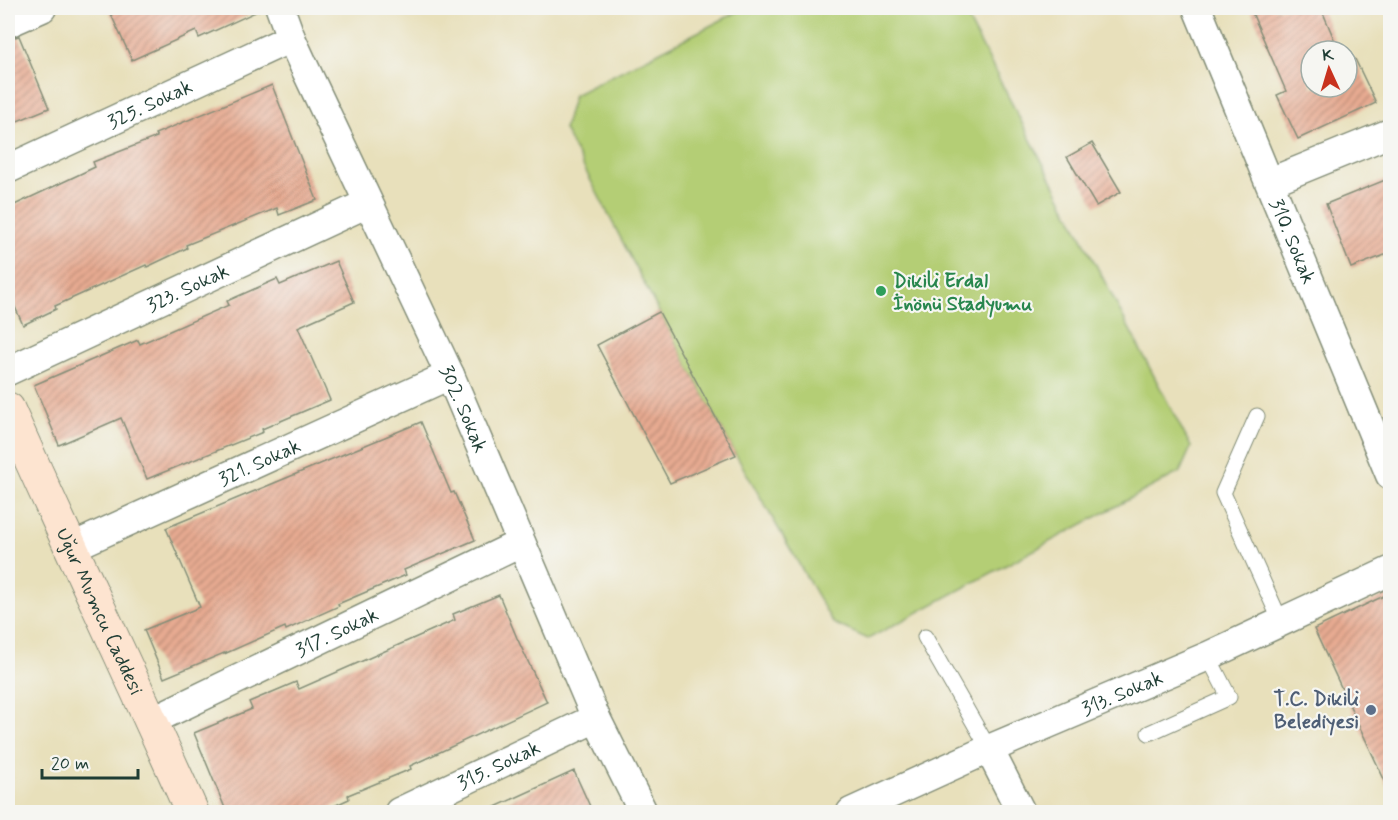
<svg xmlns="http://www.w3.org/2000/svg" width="1398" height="820" viewBox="0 0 1398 820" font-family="Mynerve,sans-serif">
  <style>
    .pitch { fill: #b4ce74; stroke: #6a8654; stroke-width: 1.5 }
    .building { fill: url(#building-hatch) }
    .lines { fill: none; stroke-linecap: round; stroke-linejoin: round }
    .lane-casing { stroke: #848e78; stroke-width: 17 }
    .street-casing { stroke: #848e78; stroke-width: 31 }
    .secondary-casing { stroke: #848e78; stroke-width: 35 }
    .lane { stroke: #fff; stroke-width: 15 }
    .street { stroke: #fff; stroke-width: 28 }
    .secondary { stroke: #fde4d0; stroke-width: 33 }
    .leisure-dot { fill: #2e9e5b; stroke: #f6f6f2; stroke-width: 2 }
    .service-dot { fill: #5c6f8a; stroke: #f6f6f2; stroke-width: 2 }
    .labels { text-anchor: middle; stroke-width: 4.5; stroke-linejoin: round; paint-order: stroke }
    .street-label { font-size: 20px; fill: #1f3d34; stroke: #f6f6f2 }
    .leisure-label { font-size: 20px; font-weight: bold; fill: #27864d; stroke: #f6f6f2; text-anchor: start }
    .service-label { font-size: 20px; font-weight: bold; fill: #4e5e75; stroke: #f6f6f2; text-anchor: end }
  </style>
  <defs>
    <pattern id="building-hatch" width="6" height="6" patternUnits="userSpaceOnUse" patternTransform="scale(1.5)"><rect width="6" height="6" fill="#e7aa91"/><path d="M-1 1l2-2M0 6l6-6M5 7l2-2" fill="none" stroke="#bb8c77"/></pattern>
  </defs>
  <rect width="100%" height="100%" fill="#f6f6f2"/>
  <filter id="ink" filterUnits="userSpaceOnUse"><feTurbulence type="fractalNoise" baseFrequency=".0167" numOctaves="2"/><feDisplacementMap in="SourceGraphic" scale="12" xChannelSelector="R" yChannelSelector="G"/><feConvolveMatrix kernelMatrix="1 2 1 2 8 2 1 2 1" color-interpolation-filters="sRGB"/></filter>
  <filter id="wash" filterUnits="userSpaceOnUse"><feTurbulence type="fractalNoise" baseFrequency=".008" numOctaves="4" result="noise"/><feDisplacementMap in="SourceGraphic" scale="24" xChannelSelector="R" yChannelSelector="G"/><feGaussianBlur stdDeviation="1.35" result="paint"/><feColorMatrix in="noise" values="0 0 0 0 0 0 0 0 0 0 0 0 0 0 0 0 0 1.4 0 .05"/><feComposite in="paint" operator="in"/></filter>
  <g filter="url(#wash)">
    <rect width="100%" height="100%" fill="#e8e0bb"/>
    <!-- pitch -->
    <path class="pitch" d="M745 8H962L1191 447 1180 472 868 639 833 623 736 455 659 312 564 129 574 95Z"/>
    <g id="blocks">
      <!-- building -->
      <path class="building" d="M108 8H264L199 38 196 31 132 60Z
        M1250 8H1321L1339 51H1311V87H1347V63L1355 59 1376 103 1298 139 1277 95 1286 91Z
        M19 36 49 108 8 125V39Z
        M272 85 317 200 279 215 277 208 186 245 187 248 147 267 146 265 55 306 56 309 23 325 8 291V208L95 167 93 162 157 137 155 134Z
        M1092 143 1121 192 1096 206 1067 157Z
        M1390 178V253L1351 268 1326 204Z
        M336 261 354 302 298 327 330 400 262 429 263 432 147 479 121 418 59 445 34 385 138 340 140 344 229 305 227 301 277 279 280 285Z
        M659 312 736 455 670 483 597 345Z
        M421 422 451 493 454 492 475 540 404 570 406 575 338 604 339 606 286 630 285 627 224 654V653L164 678 144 630 200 607 166 528Z
        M1390 593V792L1314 629Z
        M499 595 517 638 547 702 410 766 411 769 348 795 349 799 319 813H227L194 733 252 709 249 702 296 682 299 689 455 620 453 614Z
        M574 771 593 813H482Z"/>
    </g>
  </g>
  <g filter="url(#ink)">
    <use href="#blocks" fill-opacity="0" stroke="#848e78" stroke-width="1.5"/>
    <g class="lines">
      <!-- lane casing -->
      <g class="lane-casing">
        <path id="lane" d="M1257 416 1223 493 1281 622
          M925 637 989 749
          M1149 733 1229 697 1208 656"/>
      </g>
      <!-- street casing -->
      <g class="street-casing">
        <g id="street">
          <path id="s1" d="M280 8 291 38 303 64 450 375 596 718 643 812"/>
          <path id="s2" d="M1197 8 1390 475"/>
          <path d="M8 23 42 8"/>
          <path id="s3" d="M8 169 291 38"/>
          <path d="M1270 182 1390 133"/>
          <path id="s4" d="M8 371 368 203"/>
          <path id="s5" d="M70 548 450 375"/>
          <path id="s6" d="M151 721 521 543"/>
          <path d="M989 749 1021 812"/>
          <path id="s7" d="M399 812 596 718"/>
          <path id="s8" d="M851 812 989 749 1208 656 1390 571"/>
        </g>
      </g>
      <!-- secondary casing -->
      <g class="secondary-casing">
        <g id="secondary">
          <path id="s9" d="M8 409C68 544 132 677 192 812"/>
        </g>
      </g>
      <!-- lane -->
      <use href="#lane" class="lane"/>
      <!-- street -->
      <use href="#street" class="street"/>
      <!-- secondary -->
      <use href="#secondary" class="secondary"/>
    </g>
  </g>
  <!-- markers -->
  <circle class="leisure-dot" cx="881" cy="291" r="6"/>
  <circle class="service-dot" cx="1371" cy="710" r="6"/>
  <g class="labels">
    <!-- street labels -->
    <g class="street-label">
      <text dy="7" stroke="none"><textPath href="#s3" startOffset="156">325. Sokak</textPath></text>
      <text dy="7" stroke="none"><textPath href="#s2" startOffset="252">310. Sokak</textPath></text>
      <text dy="7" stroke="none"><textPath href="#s4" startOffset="198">323. Sokak</textPath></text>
      <text dy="7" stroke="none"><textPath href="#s1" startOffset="441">302. Sokak</textPath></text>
      <text dy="7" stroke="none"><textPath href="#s5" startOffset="208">321. Sokak</textPath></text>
      <text dy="7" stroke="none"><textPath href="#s9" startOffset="222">Uğur Mumcu Caddesi</textPath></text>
      <text dy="7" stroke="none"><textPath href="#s6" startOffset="206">317. Sokak</textPath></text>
      <text dy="7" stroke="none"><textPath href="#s8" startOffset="296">313. Sokak</textPath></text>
      <text dy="7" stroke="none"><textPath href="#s7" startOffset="110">315. Sokak</textPath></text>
    </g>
    <!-- leisure labels -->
    <g class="leisure-label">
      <text x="893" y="287">Dikili Erdal<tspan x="893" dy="23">İnönü Stadyumu</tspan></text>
    </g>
    <!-- service labels -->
    <g class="service-label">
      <text x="1359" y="705">T.C. Dikili<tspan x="1359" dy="23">Belediyesi</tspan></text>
    </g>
  </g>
  <!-- margin -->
  <rect width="1398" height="820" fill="none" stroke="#f6f6f2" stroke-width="30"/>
  <!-- north arrow -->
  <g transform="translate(1329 69) rotate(356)"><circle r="28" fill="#f6f6f2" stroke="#a0aca6" stroke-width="1.5"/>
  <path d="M0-4.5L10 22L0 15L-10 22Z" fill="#c8321e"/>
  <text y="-9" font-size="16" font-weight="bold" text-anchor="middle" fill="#1f3d34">K</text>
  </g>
  <!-- scale -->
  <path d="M42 769v9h96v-9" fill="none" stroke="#1f3d34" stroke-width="3"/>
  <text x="51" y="769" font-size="18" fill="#1f3d34" stroke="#f6f6f2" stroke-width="4.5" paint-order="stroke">20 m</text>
</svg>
